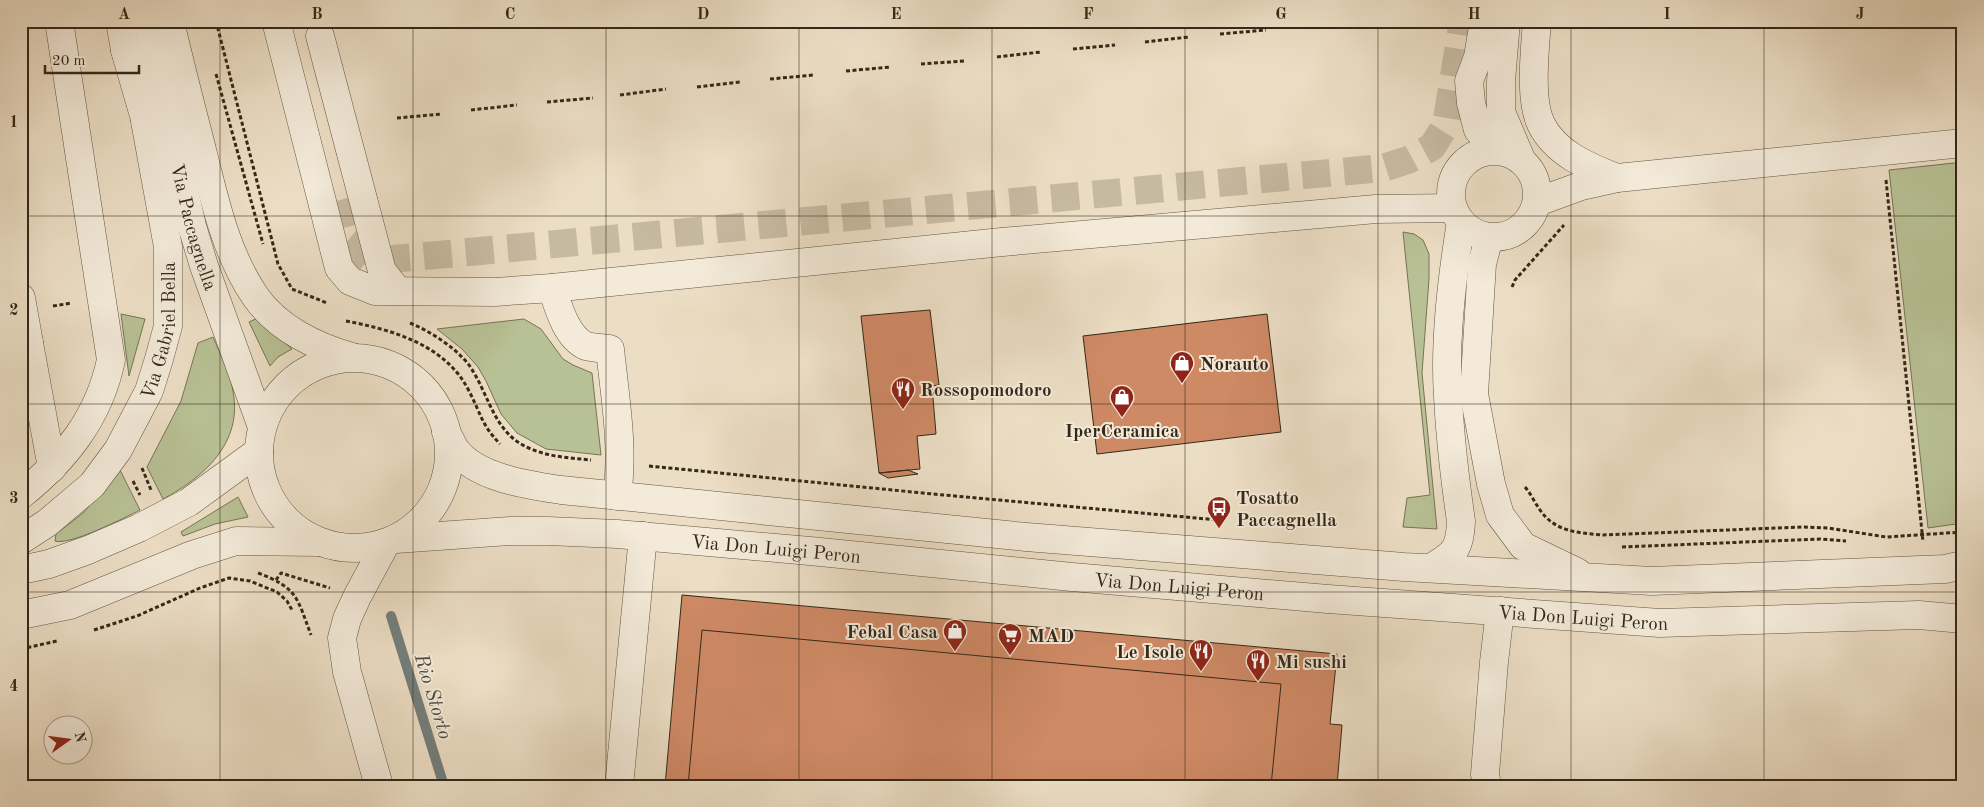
<svg xmlns="http://www.w3.org/2000/svg" width="1984" height="807" viewBox="0 0 1984 807" font-family="'Old Standard TT',serif">
  <style>
    .green { fill: #b8c195; stroke: #767456 }
    .lines { fill: none; stroke-linecap: round; stroke-linejoin: round }
    .stream { stroke: #737f7c; stroke-width: 10 }
    .building { fill: #ce8965; stroke: #342818 }
    .minor-tunnel { stroke: #c7baa2; stroke-width: 28; stroke-dasharray: 28 14; stroke-linecap: butt }
    .minor-casing { stroke: #625643; stroke-width: 29 }
    .path { stroke: #342818; stroke-width: 3; stroke-dasharray: 4 2.5; stroke-linecap: butt }
    .minor { stroke: #f3ead9; stroke-width: 28 }
    .grid { fill: none; stroke: #342818; stroke-width: 1; stroke-opacity: 0.55 }
    .labels { text-anchor: middle; stroke-width: 4; stroke-linejoin: round; paint-order: stroke }
    .street-label { font-size: 19px; fill: #342818; stroke: #f3ead9 }
    .poi-label { font-size: 19px; font-weight: bold; fill: #342818; stroke: #f3ead9; text-anchor: start }
    .water-label { font-size: 20px; font-style: italic; fill: #4e4c42; stroke: #f3ead9 }
    .neatline { fill: none; stroke: #342818; stroke-width: 2 }
    .grid-label { font-size: 16px; text-anchor: middle; font-weight: bold; fill: #342818 }
  </style>
  <rect width="100%" height="100%" fill="#ecdec5"/>
  <filter id="stains"><feTurbulence type="fractalNoise" baseFrequency=".004" numOctaves="4"/><feColorMatrix values="0 0 0 0 .2 0 0 0 0 .09 0 0 0 0 .02 0 0 0 .5 -.17"/></filter>
  <radialGradient id="worn" r=".72"><stop offset=".6" stop-color="#630" stop-opacity="0"/><stop offset="1" stop-color="#630" stop-opacity=".3"/></radialGradient>
  <!-- green -->
  <path class="green" d="M1963 162V523L1928 528 1889 170Z
    M1403 232 1414 234 1423 240 1429 254V279L1422 373 1437 529 1403 527 1407 498 1430 495Z
    M121 314 145 319 129 376Z
    M258 318 292 349 278 357 270 366 249 322Z
    M524 319 541 329 563 359 573 365 592 373 601 455 546 449 517 433 501 414 486 381 478 367 462 349 437 329Z
    M213 337C220 354 230 373 233 391 243 443 204 477 163 499L147 467 181 401 198 343Z
    M120 470 140 510C124 518 69 546 55 541L56 534 83 513Z
    M238 497 248 517 215 524 183 536 181 532Z"/>
  <g class="lines">
    <!-- stream -->
    <path class="stream" d="M391 616 444 786"/>
  </g>
  <!-- building -->
  <path class="building" d="M930 310 939 385 932 386 936 434 917 436 920 469 879 473 861 316Z
    M1267 314 1281 432 1097 454 1083 336Z
    M908 470 918 474 888 478 879 473Z
    M682 595 1337 654 1330 724 1342 725 1337 786H665Z
    M702 630 1281 684 1271 786H688Z"/>
  <g class="lines">
    <!-- minor-tunnel -->
    <path class="minor-tunnel" d="M336 201 346 240 371 261 1383 168 1408 160 1432 147 1446 125 1463 21"/>
    <!-- minor casing -->
    <g class="minor-casing">
      <g id="minor">
        <path d="M120 21 125 50 145 119"/>
        <path id="s1" d="M148 21 157 74 192 226 204 266 262 427"/>
        <path d="M170 21C180 66 192 110 203 154 215 202 226 253 255 296 277 328 316 347 352 357"/>
        <path d="M276 21 339 268 350 281 375 291 495 292 552 288 1002 242 1376 209 1453 208"/>
        <path d="M1484 21 1478 57 1469 81 1471 103 1478 130 1499 150"/>
        <path d="M1506 21 1501 81V112L1521 159"/>
        <path d="M1537 21C1535 49 1529 99 1541 124 1555 153 1588 167 1617 178"/>
        <path d="M320 36 382 271 397 290"/>
        <circle cx="1494" cy="194" r="43"/>
        <path d="M1537 202 1581 186 1617 178 1963 143"/>
        <path d="M1489 237 1482 264 1474 394 1491 484 1500 515 1523 546 1577 572"/>
        <path d="M552 288C558 306 566 337 586 346 593 348 603 348 610 349 615 398 624 447 617 496"/>
        <path d="M21 298 29 343 21 345"/>
        <path d="M29 343 52 468"/>
        <circle cx="354" cy="453" r="95"/>
        <path d="M446 432C449 437 452 444 455 449 476 478 528 485 561 490L1026 537 1404 567 1652 581 1945 569 1963 565"/>
        <path d="M21 495C66 459 99 417 111 360L59 21"/>
        <path id="s2" d="M396 539 510 531H548L617 534 810 551 1072 577 1328 599 1660 623 1919 615 1963 619"/>
        <path id="s3" d="M21 540 47 523 92 485 118 450 149 391 159 359 168 326V247L145 121 157 74 125 50"/>
        <path d="M1431 568C1454 554 1460 550 1461 521 1455 480 1450 438 1448 396 1444 340 1452 277 1461 222"/>
        <path d="M21 570 49 564 88 550 139 528 189 502 259 451"/>
        <path d="M21 615 70 605 192 555 236 541 319 542"/>
        <path d="M379 786 347 672 342 638 347 619 357 597 386 543"/>
        <path d="M619 786 643 536"/>
        <path d="M1487 786 1485 774 1494 662 1500 611"/>
      </g>
    </g>
    <!-- path -->
    <path class="path" d="M216 21 278 264 292 289 327 303
      M1296 27 1341 22
      M1220 34 1266 30
      M1145 42 1189 37
      M1073 49 1115 45
      M997 57 1041 52
      M921 64 964 61
      M846 71 891 67
      M216 74 263 244
      M770 79 814 75
      M697 87 740 82
      M620 95 666 89
      M547 102 593 98
      M471 110 517 105
      M397 118 442 114
      M1886 180 1923 542
      M1512 287 1515 280 1564 225
      M53 306 72 303
      M346 321C393 330 446 345 469 391 481 414 481 424 500 444
      M410 323C430 331 456 348 469 365 490 395 493 434 531 449 550 457 571 458 591 460
      M649 466 933 494 1218 520
      M142 468 151 490
      M133 481 140 495
      M1525 487C1531 494 1535 503 1540 510 1555 532 1579 533 1603 535L1802 527 1828 528 1886 537 1963 532
      M1622 547 1820 539 1846 541
      M258 573C298 588 297 598 311 635
      M276 580 281 573 330 588
      M94 630 137 616 200 588 229 578 250 581 277 592 287 601 292 610
      M21 649 57 641"/>
    <!-- minor -->
    <use href="#minor" class="minor"/>
  </g>
  <!-- grid -->
  <path class="grid" d="M220 21V786M413 21V786M606 21V786M799 21V786M992 21V786M1185 21V786M1378 21V786M1571 21V786M1764 21V786M21 216H1963M21 404H1963M21 592H1963"/>
  <!-- icons -->
  <defs>
    <g id="shop-pin" transform="scale(1.25)"><path d="M0 17L-7.5 6A9.5 9.5 0 1 1 7.5 6Z" fill="#8f2418" stroke="#f3ead9"/><path d="M-5-2.5h2.3a2.7 3.5 0 0 1 5.4 0H5L5.5 6h-11ZM-1.5-2.5h3a1.5 2.3 0 0 0-3 0Z" fill="#fff"/></g>
    <g id="restaurant-pin" transform="scale(1.25)"><path d="M0 17L-7.5 6A9.5 9.5 0 1 1 7.5 6Z" fill="#8f2418" stroke="#f3ead9"/><path d="M-5-6h1v4h1v-4h1v4h1v-4h1v5L-1.5 .5V6h-2V.5L-5-1ZM5-6V6H3V1.5H1.5Q1.5-4 5-6Z" fill="#fff"/></g>
    <g id="bus-pin" transform="scale(1.25)"><path d="M0 17L-7.5 6A9.5 9.5 0 1 1 7.5 6Z" fill="#8f2418" stroke="#f3ead9"/><path d="M-5-6H5V4H4V6H2V4H-2V6H-4V4H-5ZM-3.5-4V0h7V-4ZM-3.5 1.2v1.5H-2V1.2ZM2 1.2v1.5H3.5V1.2Z" fill="#fff"/></g>
    <g id="supermarket-pin" transform="scale(1.25)"><path d="M0 17L-7.5 6A9.5 9.5 0 1 1 7.5 6Z" fill="#8f2418" stroke="#f3ead9"/><path d="M-6-5.5h2.5l.6 2H6L4.5 2H-2.5L-4.4-4H-6ZM-1.5 3.2a1.3 1.3 0 1 0 .1 0ZM3 3.2a1.3 1.3 0 1 0 .1 0Z" fill="#fff"/></g>
  </defs>
  <g fill-rule="evenodd">
    <use href="#shop-pin" x="1182" y="363"/>
    <use href="#restaurant-pin" x="903" y="389"/>
    <use href="#shop-pin" x="1122" y="397"/>
    <use href="#bus-pin" x="1219" y="508"/>
    <use href="#shop-pin" x="955" y="631"/>
    <use href="#supermarket-pin" x="1010" y="635"/>
    <use href="#restaurant-pin" x="1201" y="651"/>
    <use href="#restaurant-pin" x="1258" y="661"/>
  </g>
  <g class="labels">
    <!-- street labels -->
    <g class="street-label">
      <text dy="7" stroke="none"><textPath href="#s1" startOffset="211">Via Paccagnella</textPath></text>
      <text dy="7" stroke="none"><textPath href="#s3" startOffset="262">Via Gabriel Bella</textPath></text>
      <text dy="7" stroke="none"><textPath href="#s2" startOffset="381">Via Don Luigi Peron</textPath></text>
      <text dy="7" stroke="none"><textPath href="#s2" startOffset="786">Via Don Luigi Peron</textPath></text>
      <text dy="7" stroke="none"><textPath href="#s2" startOffset="1191">Via Don Luigi Peron</textPath></text>
    </g>
    <!-- poi labels -->
    <g class="poi-label">
      <text x="1200" y="370">Norauto</text>
      <text x="920" y="396">Rossopomodoro</text>
      <text x="1122" y="437" text-anchor="middle">IperCeramica</text>
      <text x="1236" y="504">Tosatto<tspan x="1236" dy="22">Paccagnella</tspan></text>
      <text x="938" y="638" text-anchor="end">Febal Casa</text>
      <text x="1028" y="642">MAD</text>
      <text x="1184" y="658" text-anchor="end">Le Isole</text>
      <text x="1276" y="668">Mi sushi</text>
    </g>
    <!-- water labels -->
    <g class="water-label">
      <text transform="translate(434 696) rotate(73)" y="7">Rio Storto</text>
    </g>
  </g>
  <!-- margin -->
  <rect width="1984" height="807" fill="none" stroke="#ecdec5" stroke-width="55"/>
  <!-- north arrow -->
  <g transform="translate(68 740) rotate(76)"><circle r="24" fill="#f3ead9" stroke="#a79c8c"/>
  <path d="M0-4L9 19L0 12L-9 19Z" fill="#8f2418"/>
  <text y="-8" font-size="14" font-weight="bold" text-anchor="middle" fill="#342818">N</text>
  </g>
  <!-- scale -->
  <path d="M45 65v8h94v-8" fill="none" stroke="#342818" stroke-width="2.5"/>
  <text x="52" y="65" font-size="15" fill="#342818" stroke="#f3ead9" stroke-width="4" paint-order="stroke">20 m</text>
  <rect x="28" y="28" width="1928" height="752" class="neatline"/>
  <g class="grid-label">
    <text x="124" y="19">A</text>
    <text x="317" y="19">B</text>
    <text x="510" y="19">C</text>
    <text x="703" y="19">D</text>
    <text x="896" y="19">E</text>
    <text x="1088" y="19">F</text>
    <text x="1281" y="19">G</text>
    <text x="1474" y="19">H</text>
    <text x="1667" y="19">I</text>
    <text x="1860" y="19">J</text>
    <text x="14" y="127">1</text>
    <text x="14" y="315">2</text>
    <text x="14" y="503">3</text>
    <text x="14" y="691">4</text>
  </g>
  <rect width="100%" height="100%" filter="url(#stains)"/>
  <rect width="100%" height="100%" fill="url(#worn)"/>
</svg>
